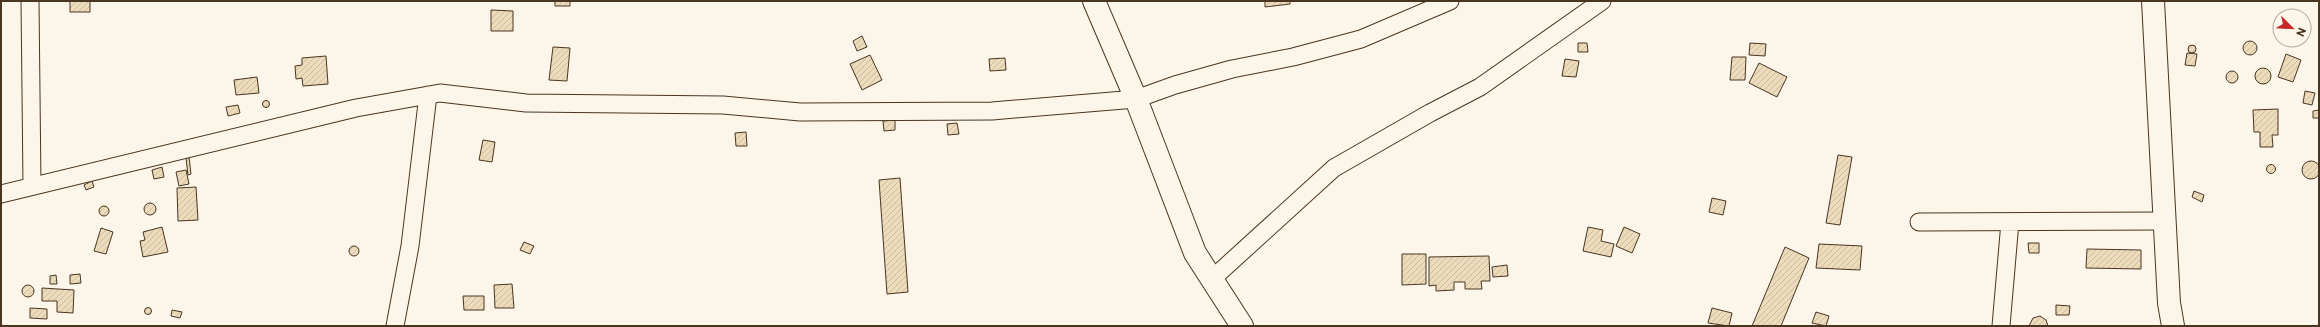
<svg xmlns="http://www.w3.org/2000/svg" width="2320" height="327" viewBox="0 0 2320 327" font-family="Commissioner,sans-serif">
  <style>
    .building { fill: url(#building-hatch); stroke: #4a3520 }
    .lines { fill: none; stroke-linecap: round; stroke-linejoin: round }
    .minor-casing { stroke: #4a3520; stroke-width: 19 }
    .tertiary-casing { stroke: #4a3520; stroke-width: 24 }
    .minor { stroke: #fbf6e9; stroke-width: 17 }
    .tertiary { stroke: #fbf6e9; stroke-width: 22 }
  </style>
  <defs>
    <pattern id="building-hatch" width="6" height="6" patternUnits="userSpaceOnUse"><rect width="6" height="6" fill="#ecdcbc"/><path d="M-1 1l2-2M0 6l6-6M5 7l2-2" fill="none" stroke="#ccbda1"/></pattern>
  </defs>
  <rect width="100%" height="100%" fill="#fbf6e9"/>
  <!-- building -->
  <path class="building" d="M70 1H90V12H70Z
    M555 1H570V6H555Z
    M1265 1H1290V4L1265 7Z
    M491 10 513 11V31H491Z
    M862 36 867 47 857 51 853 41Z
    M2243 48a7 7 0 1 1 14 0a7 7 0 1 1-14 0Z
    M1578 43H1587L1588 52H1578Z
    M1750 43 1766 44 1765 56 1749 55Z
    M2188 49a4 4 0 1 1 8 0a4 4 0 1 1-8 0Z
    M553 47 570 48 567 81 549 80Z
    M2187 53 2197 54 2195 66 2185 65Z
    M2286 54 2301 60 2293 82 2278 77Z
    M870 55 882 80 862 90 850 64Z
    M326 56 328 84 303 86 302 78 296 79 295 66 302 65V58Z
    M1732 57H1746L1745 80H1730Z
    M1005 58 1006 70 990 71 989 59Z
    M1565 59 1579 61 1576 77 1562 76Z
    M1759 63 1787 77 1777 97 1749 83Z
    M2255 76a8 8 0 1 1 16 0a8 8 0 1 1-16 0Z
    M2226 77a6 6 0 1 1 12 0a6 6 0 1 1-12 0Z
    M257 77 259 93 236 95 234 80Z
    M2305 91 2315 93 2312 105 2303 103Z
    M262.5 104a3.5 3.5 0 1 1 7 0a3.5 3.5 0 1 1-7 0Z
    M238 105 240 113 228 116 226 107Z
    M2278 109V135H2272L2273 147H2260V132H2254L2253 110Z
    M2319 110V118H2313V111Z
    M895 120V130L884 131 883 121Z
    M957 123 959 134 948 135 947 124Z
    M746 132 747 146H736L735 133Z
    M483 140 495 142 492 162 479 160Z
    M1838 155 1852 157 1840 225 1826 223Z
    M189 157 191 174 188 175 186 158Z
    M2302 170a9 9 0 1 1 18 0a9 9 0 1 1-18 0Z
    M2266.5 169a4.5 4.5 0 1 1 9 0a4.5 4.5 0 1 1-9 0Z
    M162 167 164 177 154 179 152 170Z
    M186 170 189 184 179 186 176 172Z
    M900 178 908 292 887 294 879 180Z
    M92 181 94 187 86 190 84 185Z
    M196 187 198 220 178 221 177 188Z
    M2194 191 2204 195 2202 202 2192 197Z
    M1712 198 1726 201 1723 215 1709 212Z
    M144 209a6 6 0 1 1 12 0a6 6 0 1 1-12 0Z
    M99 211a5 5 0 1 1 10 0a5 5 0 1 1-10 0Z
    M162 227 168 252 143 257 140 241 145 240 143 232Z
    M1588 227 1603 230 1601 241 1614 244 1611 257 1583 251Z
    M1624 227 1640 234 1632 253 1616 246Z
    M101 228 113 232 106 254 94 251Z
    M524 242 534 246 530 254 520 250Z
    M2028 243H2039V253H2029Z
    M1819 244 1862 246 1860 270 1816 268Z
    M349 251a5 5 0 1 1 10 0a5 5 0 1 1-10 0Z
    M1785 247 1809 258 1781 326H1752Z
    M2087 249 2141 250V269L2086 268Z
    M1402 254H1426V284L1402 285Z
    M1489 256 1490 281H1481L1482 289H1465V282H1454V290L1436 291V285L1429 286V257Z
    M1507 265 1508 276 1493 277 1492 267Z
    M80 274 81 283 70 284V275Z
    M56 275 57 284H50V276Z
    M512 284 514 308H495L494 285Z
    M22 291a6 6 0 1 1 12 0a6 6 0 1 1-12 0Z
    M42 288 74 290 73 313 57 312V301H42Z
    M463 296H484V310H464Z
    M2056 305 2070 306 2069 315H2056Z
    M144.5 311a3.5 3.5 0 1 1 7 0a3.5 3.5 0 1 1-7 0Z
    M30 308 47 309V319L30 318Z
    M1712 308 1732 313 1729 326 1708 323Z
    M172 310 182 312 180 318 171 316Z
    M1816 312 1829 316 1826 326 1812 323Z
    M2040 316 2046 320 2048 326H2029L2033 318Z"/>
  <g class="lines">
    <!-- minor casing -->
    <g class="minor-casing">
      <path id="minor" d="M30 1 32 186
        M1 194 356 108 440 93 526 103 723 105 800 112 992 111 1136 99 1175 85 1232 69 1293 57 1361 39 1450 1
        M1919 222 2165 221
        M1212 279 1334 168 1430 113 1480 87 1602 1
        M395 326 410 246 428 95
        M2001 326 2010 222"/>
    </g>
    <!-- tertiary casing -->
    <g class="tertiary-casing">
      <path id="tertiary" d="M1094 1 1136 99 1195 253 1242 326
        M2153 1 2169 303 2173 326"/>
    </g>
    <!-- minor -->
    <use href="#minor" class="minor"/>
    <!-- tertiary -->
    <use href="#tertiary" class="tertiary"/>
  </g>
  <!-- border -->
  <rect width="2320" height="327" fill="none" stroke="#4a3520" stroke-width="4"/>
  <!-- north arrow -->
  <g transform="translate(2292 28) rotate(114)"><circle r="19" fill="#fbf6e9" stroke="#b4a999"/>
  <path d="M0-3L7 15L0 10L-7 15Z" fill="#c62828"/>
  <text y="-6" font-size="11" font-weight="bold" text-anchor="middle" fill="#4a3520">N</text>
  </g>
</svg>
